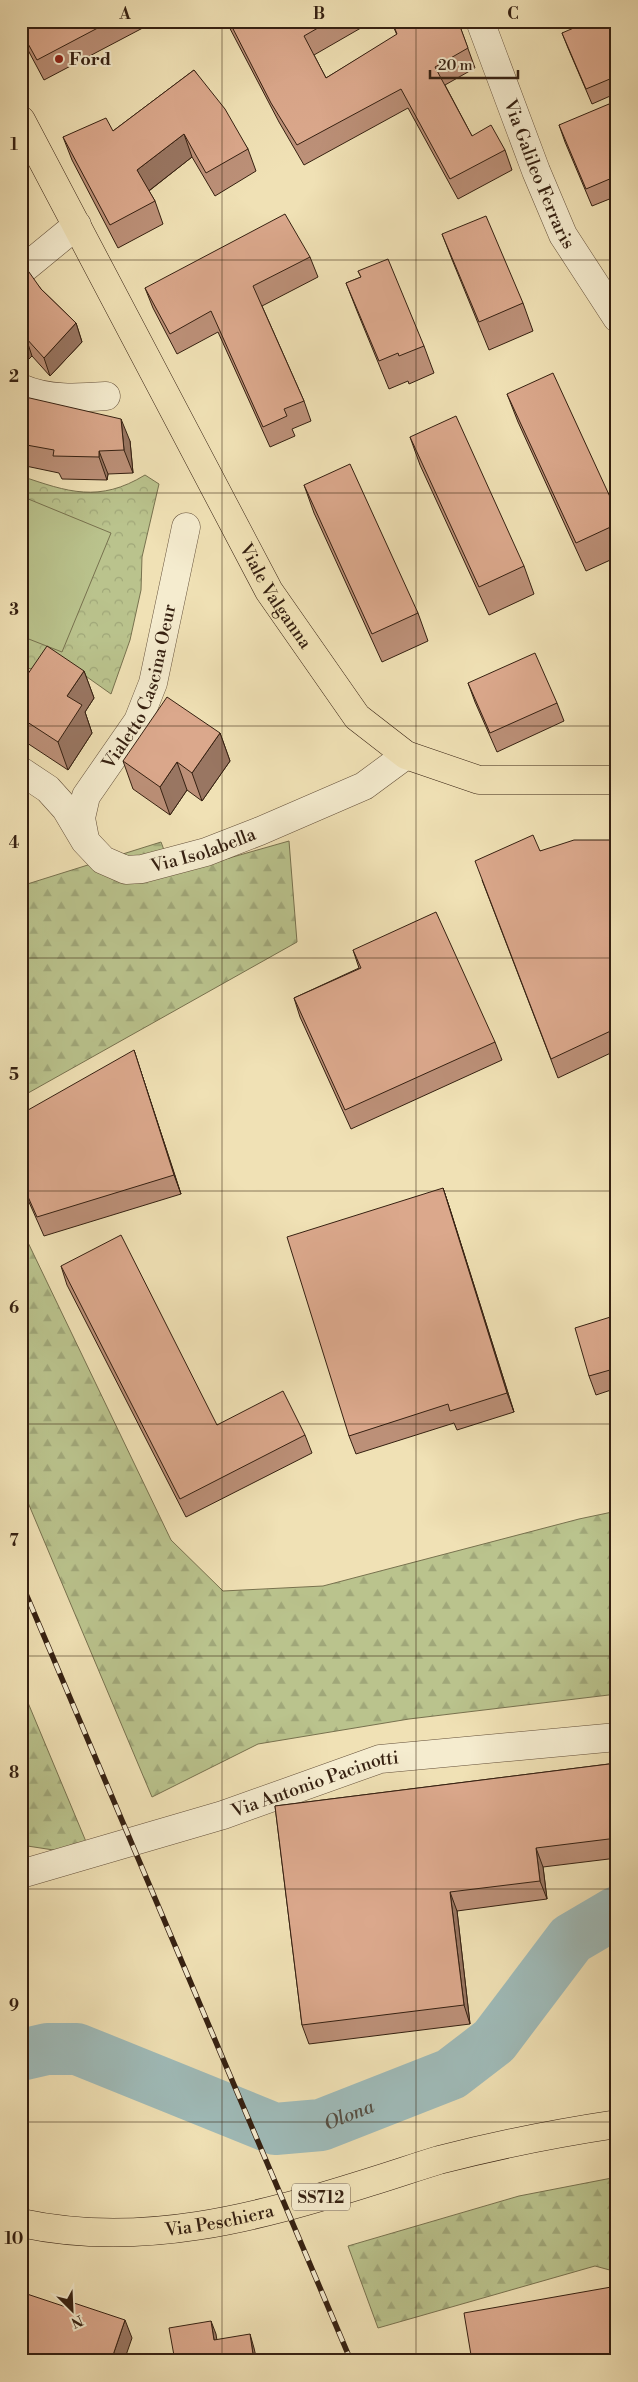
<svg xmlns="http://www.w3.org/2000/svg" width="638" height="2382" viewBox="0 0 638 2382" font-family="'Libre Bodoni',serif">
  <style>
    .forest { fill: url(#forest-firs); stroke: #78724f }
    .park { fill: url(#park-crowns); stroke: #78724f }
    .pitch { fill: #bac38d; stroke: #78724f }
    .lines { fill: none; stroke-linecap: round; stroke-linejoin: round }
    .river { stroke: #9fbbb9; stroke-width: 52 }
    .minor-casing { stroke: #64503a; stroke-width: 29 }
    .major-casing { stroke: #352011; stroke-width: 29 }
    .minor { stroke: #f5eccf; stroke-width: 28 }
    .major { stroke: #f0e1b5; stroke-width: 28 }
    .rail-casing { stroke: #352011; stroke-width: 5.5 }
    .rail { stroke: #f5eccf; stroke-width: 4; stroke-dasharray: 11; stroke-linecap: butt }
    .wall { fill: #bc9078; stroke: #352011 }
    .shaded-wall { fill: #997662; stroke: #352011 }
    .building { fill: #dba88c; stroke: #352011 }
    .grid { fill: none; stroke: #352011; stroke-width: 1; stroke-opacity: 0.55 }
    .poi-dot { fill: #8f2418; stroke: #f5eccf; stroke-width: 2 }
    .labels { text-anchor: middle; stroke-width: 4; stroke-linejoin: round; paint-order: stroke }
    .shield { fill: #f5eccf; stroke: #6f5d4a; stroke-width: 1 }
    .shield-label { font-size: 16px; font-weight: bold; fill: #352011 }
    .poi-label { font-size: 18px; font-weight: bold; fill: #352011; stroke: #f5eccf; text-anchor: start }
    .street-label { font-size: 18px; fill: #352011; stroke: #f5eccf }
    .water-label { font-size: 19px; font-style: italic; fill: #554e43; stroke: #f5eccf }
    .neatline { fill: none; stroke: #352011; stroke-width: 2 }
    .grid-label { font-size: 16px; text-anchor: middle; font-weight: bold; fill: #352011 }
  </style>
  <defs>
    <pattern id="forest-firs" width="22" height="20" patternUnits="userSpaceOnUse" patternTransform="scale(1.25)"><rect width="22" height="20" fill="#bac38d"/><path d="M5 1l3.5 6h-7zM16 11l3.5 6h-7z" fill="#a0a779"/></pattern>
    <pattern id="park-crowns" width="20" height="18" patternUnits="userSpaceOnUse" patternTransform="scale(1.25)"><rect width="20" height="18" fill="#bac38d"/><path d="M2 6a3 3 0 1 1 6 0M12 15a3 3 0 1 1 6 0" fill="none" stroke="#a0a779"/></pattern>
  </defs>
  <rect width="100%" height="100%" fill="#f0e1b5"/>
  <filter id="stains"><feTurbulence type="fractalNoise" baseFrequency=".004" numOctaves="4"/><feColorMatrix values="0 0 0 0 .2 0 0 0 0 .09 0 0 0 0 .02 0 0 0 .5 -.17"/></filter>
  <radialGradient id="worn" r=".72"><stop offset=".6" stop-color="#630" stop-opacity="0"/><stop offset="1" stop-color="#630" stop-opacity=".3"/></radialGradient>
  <!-- forest -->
  <path class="forest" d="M289 841 297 942 21 1097V886L161 842 173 874Z
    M21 1228 171 1540 223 1591 323 1586 579 1519 617 1511V1694L409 1719 258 1744 152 1797 21 1486Z
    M21 1686 87 1844 60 1851 21 1845Z
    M617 2177V2272L595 2266 378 2328 348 2246 519 2196Z"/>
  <!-- park -->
  <path class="park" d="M145 475 159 484 142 557 141 590 130 640 111 694 80 672 21 668V476C68 492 99 503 145 475Z"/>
  <!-- pitch -->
  <path class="pitch" d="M21 496 111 533 62 652 21 636Z"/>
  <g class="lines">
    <!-- river -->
    <path class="river" id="s1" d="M21 2055 47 2049H77L275 2129 321 2125 451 2074 494 2041 571 1939 617 1912"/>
    <!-- minor casing -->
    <g class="minor-casing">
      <g id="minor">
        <path id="s2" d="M480 21 536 171 563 235 617 318"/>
        <path d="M21 271 77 225"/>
        <path d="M21 388C48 400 78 398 106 396"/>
        <path id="s3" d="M21 771 48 789 66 809 85 841 103 860 126 870 142 869 206 852 260 831 364 786 406 755"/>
        <path id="s4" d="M85 839 81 818 86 796 138 721 153 683 186 527"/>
        <path id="s5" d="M21 1874 223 1815 380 1759 617 1737"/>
      </g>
    </g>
    <!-- major casing -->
    <g class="major-casing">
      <g id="major">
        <path id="s6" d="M21 120 269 591 357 717 406 755 479 780H617"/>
        <path id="s7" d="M21 2223C141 2249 256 2218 370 2182 393 2175 416 2167 439 2160 497 2145 557 2133 617 2124"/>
      </g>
    </g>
    <!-- minor -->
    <use href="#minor" class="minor"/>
    <!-- major -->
    <use href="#major" class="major"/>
    <!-- rail casing -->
    <g class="rail-casing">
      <path id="rail" d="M21 1582 351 2361"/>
    </g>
    <!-- rail -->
    <use href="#rail" class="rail"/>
  </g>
  <!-- wall -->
  <path class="wall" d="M21 21H156L44 80 21 37Z
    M226 21H373L314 55 326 78 397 35 391 21H458L475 68 445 85 472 136 505 150 512 170 458 199 408 108 304 165 279 122Z
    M617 25V93L592 104 568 48 562 33Z
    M194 70 248 149 256 171 215 196 192 157 149 191 155 201 163 224 118 248 72 160 63 137 113 131Z
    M617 122V196L592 206 565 142 559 125Z
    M442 234 523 303 533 331 489 350 453 262Z
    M310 257 318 277 262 306 304 401 311 421 292 429 295 436 270 447 218 332 177 354 153 308 145 288Z
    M21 265 41 289 76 323 82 342 50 376 32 356 27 361 21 356Z
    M358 271 424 346 434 373 409 384 408 381 389 389 357 311 346 283 361 277Z
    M507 394 617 512V557L586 571 518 422Z
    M21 396 130 441 133 473 108 474 107 480 62 479 59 473 21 465Z
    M410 437 524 566 534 594 489 615 420 465Z
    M304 485 418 613 428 641 382 662 314 513Z
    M84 671 94 698 85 712 92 733 68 770 21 739V684Z
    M468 683 557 703 564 721 497 752 475 702Z
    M220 733 230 761 202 801 187 790 170 815 133 789 123 761Z
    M617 840V1050L558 1078 482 880 540 851Z
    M353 950 495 1042 502 1060 351 1129 300 1017 294 998 359 968Z
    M140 1069 181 1194 44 1236 21 1184V1114Z
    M443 1188 449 1206 514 1412 457 1430 454 1423 356 1454 349 1436Z
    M61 1266 217 1425 305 1435 312 1453 186 1517 67 1285Z
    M617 1315V1388L596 1395 589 1376Z
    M617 1763V1858L543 1867 547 1899 457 1911 470 2024 309 2044 302 2025 275 1806Z"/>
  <!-- shaded-wall -->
  <path class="shaded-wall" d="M184 134 192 157 146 193 137 170Z
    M76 323 82 342 50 376 44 358Z
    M26 338 32 356 27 361 21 346V342Z
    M121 419 130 441 133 473 124 450Z
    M99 451 108 474 107 480 99 457Z
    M84 671 94 698 85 712 92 733 68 770 58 742 67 696Z
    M220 733 230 761 202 801 192 773Z
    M177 762 187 790 170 815 160 787Z
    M134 1050 140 1069 181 1194 174 1175Z
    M443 1188 449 1206 514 1412 507 1393Z
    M536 1848 543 1867 547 1899 540 1881Z
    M450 1892 457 1911 470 2024 464 2005Z
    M125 2320 132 2338 124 2361H111Z
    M211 2321 216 2334 219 2354 214 2340Z
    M250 2334 254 2348 257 2361H254Z"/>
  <!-- building -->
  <path class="building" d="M21 21H111L37 60 21 31Z
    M229 21H330L304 36 326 78 397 34 392 21H458L468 48 435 67 472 136 491 125 505 150 450 179 401 89 297 145 271 103Z
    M590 21H615L617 25V76L586 89 562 33Z
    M194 70 225 109 248 149 206 173 184 134 137 170 155 201 110 225 63 137 106 118 113 131Z
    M609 104 617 122V185L612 178 586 189 559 125Z
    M285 214 310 257 253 286 304 401 284 409 287 416 263 427 211 311 170 334 145 288Z
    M486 216 523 303 479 322 442 234Z
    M388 259 424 346 399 356 398 353 379 361 346 283 361 277 358 271Z
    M21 265H24L41 289 76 323 44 358 26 338 21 342Z
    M553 373 617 512V524L576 543 507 394Z
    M21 396 121 419 124 450 99 451V457L53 456 54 450 21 444Z
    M456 416 524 566 479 587 410 437Z
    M350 464 418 613 372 634 304 485Z
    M47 646 84 671 67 696 82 705 58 742 21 718V684Z
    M535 653 557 703 490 733 468 683Z
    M167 697 220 733 192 773 177 762 160 787 123 761Z
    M533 835 540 851 574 840H617V1028L551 1059 475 861Z
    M436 912 495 1042 345 1110 294 998 361 968 353 950Z
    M134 1050 174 1175 37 1217 21 1181V1114Z
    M443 1188 507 1393 450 1411 448 1404 349 1436 287 1237Z
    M121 1235 217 1425 283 1391 305 1435 180 1499 61 1266Z
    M617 1315V1368L589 1376 575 1328Z
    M617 1763V1838L536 1848 540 1881 450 1892 464 2005 302 2025 275 1806Z
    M617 2286V2361H472L464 2313Z
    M21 2292 72 2309 74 2303 125 2320 111 2361H67L64 2360V2361H21Z
    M211 2321 214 2340 250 2334 254 2361H175L169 2328Z"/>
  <!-- grid -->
  <path class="grid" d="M222 21V2361M416 21V2361M21 260H617M21 493H617M21 726H617M21 958H617M21 1191H617M21 1424H617M21 1656H617M21 1889H617M21 2122H617"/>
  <!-- markers -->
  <circle class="poi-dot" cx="59" cy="59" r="5"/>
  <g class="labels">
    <!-- shield labels -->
    <rect class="shield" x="292" y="2183.5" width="58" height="27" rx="4"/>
    <g class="shield-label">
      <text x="321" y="2203">SS712</text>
    </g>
    <!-- poi labels -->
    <g class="poi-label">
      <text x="69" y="65">Ford</text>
    </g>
    <!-- street labels -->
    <g class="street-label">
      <text dy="6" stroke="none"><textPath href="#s2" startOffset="164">Via Galileo Ferraris</textPath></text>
      <text dy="6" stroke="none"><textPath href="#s6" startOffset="540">Viale Valganna</textPath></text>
      <text dy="6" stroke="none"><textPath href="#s4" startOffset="168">Vialetto Cascina Oeur</textPath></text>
      <text dy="6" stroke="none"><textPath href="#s3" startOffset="228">Via Isolabella</textPath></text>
      <text dy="6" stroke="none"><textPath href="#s5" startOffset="308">Via Antonio Pacinotti</textPath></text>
      <text dy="6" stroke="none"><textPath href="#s7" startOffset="200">Via Peschiera</textPath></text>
    </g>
    <!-- water labels -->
    <g class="water-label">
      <text dy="7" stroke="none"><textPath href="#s1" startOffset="346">Olona</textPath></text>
    </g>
  </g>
  <!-- margin -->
  <rect width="638" height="2382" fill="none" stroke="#f0e1b5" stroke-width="55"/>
  <!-- north arrow -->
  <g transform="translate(72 2310) rotate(156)" stroke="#f5eccf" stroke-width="4" paint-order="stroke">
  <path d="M0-4L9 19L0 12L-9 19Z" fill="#352011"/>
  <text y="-8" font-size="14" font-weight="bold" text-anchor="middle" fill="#352011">N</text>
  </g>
  <!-- scale -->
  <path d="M430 70v8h88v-8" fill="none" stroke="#352011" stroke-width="2.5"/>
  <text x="438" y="70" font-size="15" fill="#352011" stroke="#f5eccf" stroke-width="4" paint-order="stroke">20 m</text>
  <rect x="28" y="28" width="582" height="2326" class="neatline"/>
  <g class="grid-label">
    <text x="125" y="19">A</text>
    <text x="319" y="19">B</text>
    <text x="513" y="19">C</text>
    <text x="14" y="150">1</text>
    <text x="14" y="382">2</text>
    <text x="14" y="615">3</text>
    <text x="14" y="848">4</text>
    <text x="14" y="1080">5</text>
    <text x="14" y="1313">6</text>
    <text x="14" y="1546">7</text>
    <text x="14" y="1778">8</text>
    <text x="14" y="2011">9</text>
    <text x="14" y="2244">10</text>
  </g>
  <rect width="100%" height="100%" filter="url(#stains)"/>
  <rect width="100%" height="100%" fill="url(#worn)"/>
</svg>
